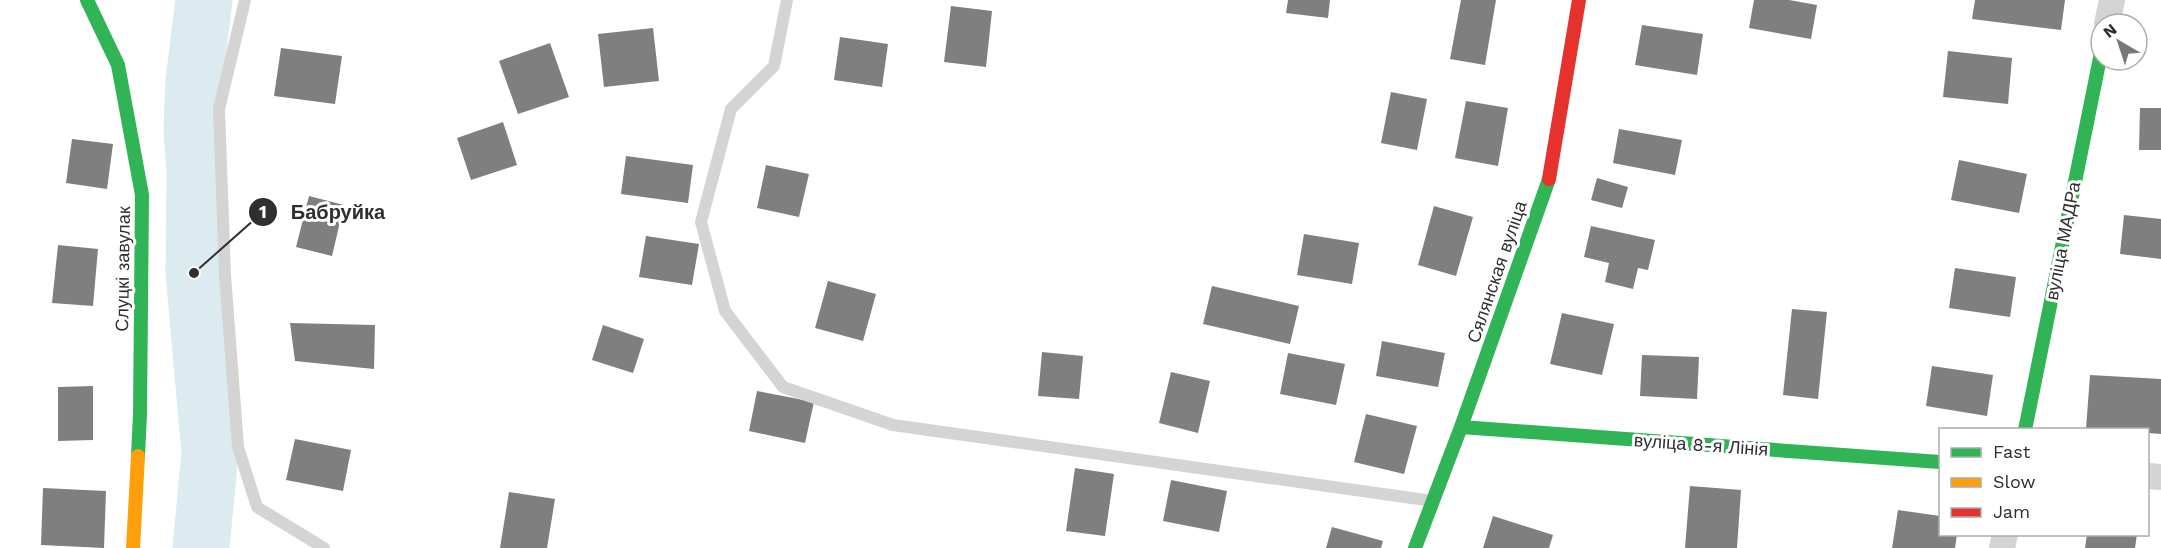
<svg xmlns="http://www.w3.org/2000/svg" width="2161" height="548" viewBox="0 0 2161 548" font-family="'Work Sans',sans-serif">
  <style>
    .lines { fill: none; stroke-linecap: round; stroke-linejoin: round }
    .river { stroke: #dbebf0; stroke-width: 57 }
    .building { fill: #7f7f7f }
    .lane { stroke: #d4d4d4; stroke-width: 12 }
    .street { stroke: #d4d4d4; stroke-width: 26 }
    .fast { stroke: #30b455; stroke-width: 14 }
    .slow { stroke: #ff9f0a; stroke-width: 14 }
    .jam { stroke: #e5322d; stroke-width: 14 }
    .labels { text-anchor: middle; stroke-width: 6; stroke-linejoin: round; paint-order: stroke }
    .street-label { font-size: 18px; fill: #2f2f2f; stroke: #fff }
    .leader { fill: none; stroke: #2f2f2f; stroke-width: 2 }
    .callout-dot { fill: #2f2f2f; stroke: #fff; stroke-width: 2 }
    .mark-label { font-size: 18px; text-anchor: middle; font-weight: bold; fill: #fff }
    .callout-label { font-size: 20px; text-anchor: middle; font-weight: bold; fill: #2f2f2f; stroke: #fff; stroke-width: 6; stroke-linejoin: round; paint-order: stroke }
  </style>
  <rect width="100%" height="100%" fill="#fff"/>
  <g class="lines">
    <!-- river -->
    <path class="river" d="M201 548 210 453 194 273 195 169 192 131 194 81 204 0"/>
  </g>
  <!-- building -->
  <path class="building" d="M1288 0H1330L1328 18 1286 13Z
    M1461 0H1496L1485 65 1450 59Z
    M1754 0H1789L1817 5 1811 39 1749 28Z
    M1975 0H2065L2061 30 1972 19Z
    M951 6 992 11 986 67 944 62Z
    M1642 25 1703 34 1697 75 1635 65Z
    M653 28 659 81 604 87 598 34Z
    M840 37 888 44 882 87 834 80Z
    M550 43 569 97 518 114 499 61Z
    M281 48 342 56 335 104 274 96Z
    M1948 51 2012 58 2008 104 1943 97Z
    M1391 92 1427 99 1417 150 1381 143Z
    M1466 101 1508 108 1498 166 1455 158Z
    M2140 108H2161V150H2139Z
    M503 122 517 165 471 180 457 138Z
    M1619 129 1682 140 1675 175 1613 163Z
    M72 139 113 144 107 189 66 183Z
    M626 156 693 165 688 203 621 194Z
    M1959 160 2027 174 2019 213 1951 200Z
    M766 165 809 174 799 217 757 208Z
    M1597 178 1628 187 1622 208 1591 200Z
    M309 196 344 205 332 256 296 247Z
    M1434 206 1473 217 1456 276 1418 265Z
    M2124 215 2161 219V259L2120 254Z
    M1591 226 1655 240 1648 270 1638 268 1633 289 1605 282 1609 263 1584 257Z
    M1304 234 1359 243 1352 284 1297 275Z
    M646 236 699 244 692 285 639 277Z
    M58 245 98 249 93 306 52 303Z
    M1955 268 2016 277 2010 317 1949 308Z
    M828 281 876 294 863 341 815 328Z
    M1212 286 1299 306 1290 344 1203 324Z
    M1792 309 1827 312 1818 399 1783 395Z
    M1562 313 1614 324 1602 375 1550 364Z
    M290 323 375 325 374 369 295 361Z
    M603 325 644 339 633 373 592 360Z
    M1382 341 1445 353 1438 387 1376 376Z
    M1042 352 1083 356 1079 399 1038 396Z
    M1288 353 1345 364 1336 405 1280 394Z
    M1642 355 1699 357 1697 399 1640 396Z
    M1932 366 1993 375 1987 416 1926 406Z
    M1171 372 1210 381 1198 433 1159 423Z
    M2090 375 2161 379V434L2148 433V430L2086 429Z
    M93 386V440L58 441V387Z
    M757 391 814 402 805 443 749 431Z
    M1366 414 1417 426 1404 474 1354 462Z
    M295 439 351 450 343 491 286 480Z
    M1075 468 1114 474 1105 536 1066 531Z
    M1171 480 1227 491 1219 532 1163 521Z
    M1690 486 1741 490 1737 548H1685Z
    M43 488 106 491 104 548 41 545Z
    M509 492 555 499 547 548H500Z
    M1898 510 1940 516V534H1957L1955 548H1892Z
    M1493 516 1553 535 1549 548H1483Z
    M1332 527 1383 541 1381 548H1326Z
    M2087 534H2137L2135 548H2085Z"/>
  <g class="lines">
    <!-- lane -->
    <path class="lane" d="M245 0 219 109 225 275 238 447 257 507 324 548
      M787 0 774 66 731 109 701 222 725 311 783 387 893 425 1433 501"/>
    <!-- street -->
    <path class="street" d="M2107 24 2112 0
      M2148 476 2161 477
      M2002 548 2005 534"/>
    <!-- fast -->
    <path class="fast" d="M87 0 118 65 142 195 140 414 138 456
      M1461 427 1940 462
      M2025 430 2101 53
      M1415 548 1461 427 1549 179"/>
    <!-- slow -->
    <path class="slow" d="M133 548 138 456"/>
    <!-- jam -->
    <path class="jam" d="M1549 179 1579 0"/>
  </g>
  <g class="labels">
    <!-- street labels -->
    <g class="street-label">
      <text transform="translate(2063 241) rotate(-79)" y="6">вуліца МАДРа</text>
      <text transform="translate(123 269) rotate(-89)" y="6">Слуцкі завулак</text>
      <text transform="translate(1497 272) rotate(-71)" y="6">Сялянская вуліца</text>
      <text transform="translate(1701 445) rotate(4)" y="6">вуліца 8-я Лінія</text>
    </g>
  </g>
  <!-- callouts -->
  <path class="leader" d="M194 273L263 212"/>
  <g class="callout-dot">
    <circle cx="194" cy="273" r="6"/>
    <circle cx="263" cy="212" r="15"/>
  </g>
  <g class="mark-label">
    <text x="263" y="218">1</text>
  </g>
  <g class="callout-label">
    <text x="338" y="219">Бабруйка</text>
  </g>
  <!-- legend -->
  <rect x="1939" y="428" width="210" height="108" fill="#ffffff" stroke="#acacac" stroke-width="1.5"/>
  <rect x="1951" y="448" width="30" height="9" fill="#30b455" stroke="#acacac" stroke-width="1.5"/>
  <text x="1993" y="458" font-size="18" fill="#2f2f2f">Fast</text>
  <rect x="1951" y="478" width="30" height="9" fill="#ff9f0a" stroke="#acacac" stroke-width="1.5"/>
  <text x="1993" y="488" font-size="18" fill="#2f2f2f">Slow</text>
  <rect x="1951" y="508" width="30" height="9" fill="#e5322d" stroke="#acacac" stroke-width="1.5"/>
  <text x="1993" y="518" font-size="18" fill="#2f2f2f">Jam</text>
  <!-- north arrow -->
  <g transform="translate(2119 42) rotate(321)"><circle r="28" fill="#ffffff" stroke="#acacac" stroke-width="1.5"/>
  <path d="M0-4.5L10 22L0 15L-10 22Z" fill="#787878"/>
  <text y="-9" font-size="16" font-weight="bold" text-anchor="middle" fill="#2f2f2f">N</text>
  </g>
</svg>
